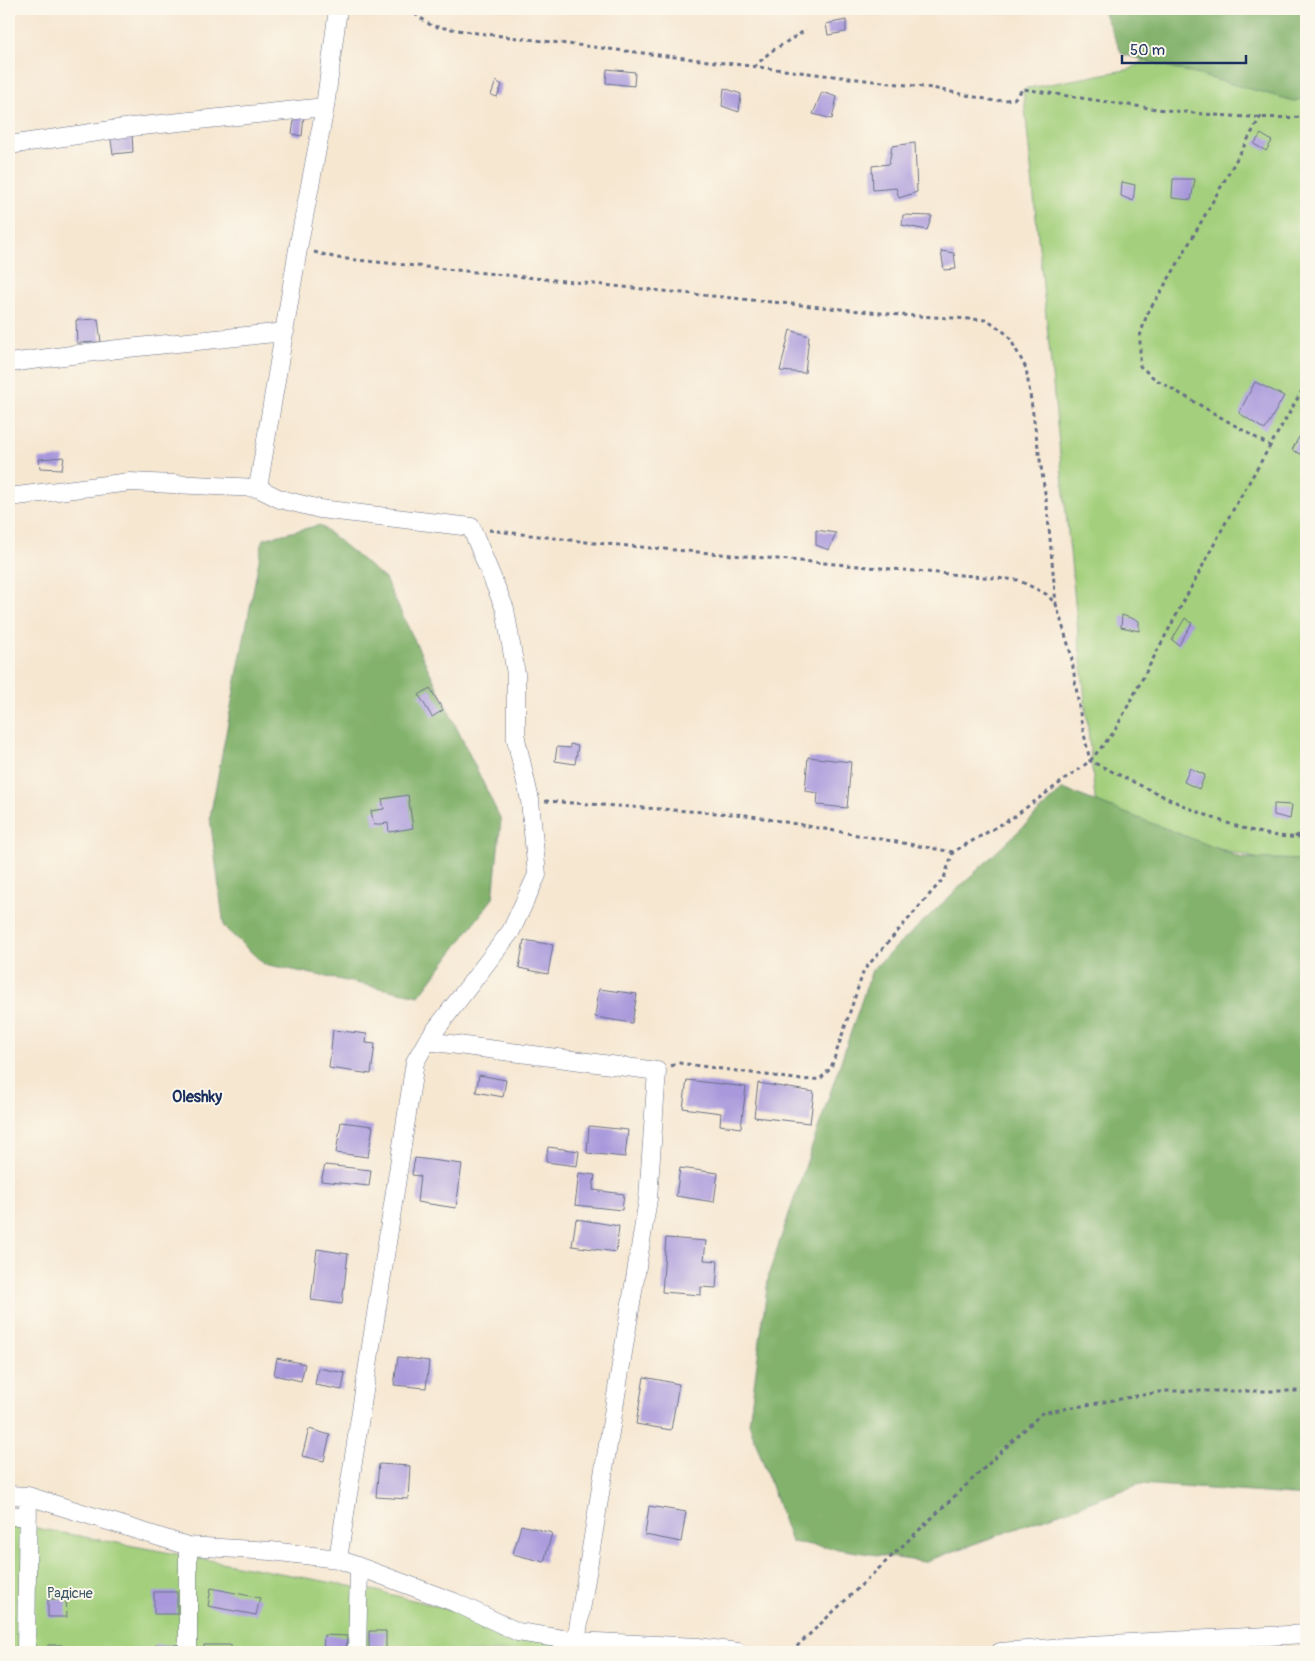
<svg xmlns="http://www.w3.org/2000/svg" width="1315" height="1661" viewBox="0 0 1315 1661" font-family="Pangolin,sans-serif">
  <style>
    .green { fill: #a4d07d; stroke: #60806e }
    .forest { fill: #83b26c; stroke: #4f7065 }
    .building { fill: #a999dc }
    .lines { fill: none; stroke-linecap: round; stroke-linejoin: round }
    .street-casing { stroke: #686f86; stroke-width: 19 }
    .path { stroke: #686f86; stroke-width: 3; stroke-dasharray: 4 4; stroke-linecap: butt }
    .street { stroke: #fff; stroke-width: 18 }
    .labels { text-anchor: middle; stroke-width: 4; stroke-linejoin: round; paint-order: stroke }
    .park-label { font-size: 14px; fill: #3d5766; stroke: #fbf7ec }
    .quarter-label { font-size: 16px; font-weight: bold; fill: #1b2f5e; stroke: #fbf7ec }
  </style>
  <rect width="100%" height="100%" fill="#fbf7ec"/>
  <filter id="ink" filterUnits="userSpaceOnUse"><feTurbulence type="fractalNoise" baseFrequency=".02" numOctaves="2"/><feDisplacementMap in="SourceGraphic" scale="10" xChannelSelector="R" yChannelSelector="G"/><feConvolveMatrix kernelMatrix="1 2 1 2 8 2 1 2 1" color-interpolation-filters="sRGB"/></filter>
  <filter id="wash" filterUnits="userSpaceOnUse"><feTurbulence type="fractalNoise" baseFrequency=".0096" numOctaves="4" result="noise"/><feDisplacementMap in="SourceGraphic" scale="20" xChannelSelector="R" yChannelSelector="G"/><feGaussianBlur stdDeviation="1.12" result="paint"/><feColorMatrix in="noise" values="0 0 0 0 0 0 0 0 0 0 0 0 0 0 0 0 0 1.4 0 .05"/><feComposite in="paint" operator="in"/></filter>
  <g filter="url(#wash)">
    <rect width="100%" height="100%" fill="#f6e7d1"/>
    <!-- green -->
    <path class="green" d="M1214 9H1306V871L1097 818 1023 89 1131 69Z
      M9 1523 377 1591 619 1652H9Z"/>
    <!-- forest -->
    <path class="forest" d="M1102 9H1306V33L1302 36 1306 37V99L1294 101 1122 54Z
      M320 525 385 579 501 820 493 898 419 996 264 964 224 927 210 817 263 539Z
      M1063 789 1242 858 1306 860V1496L1140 1484 924 1562 791 1542 749 1423 769 1273 872 970Z"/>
    <g id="blocks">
      <!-- building -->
      <path class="building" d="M846 20V32L828 35 826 24Z
        M607 69 635 72 634 86 606 83Z
        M496 81 502 85 497 97 491 95Z
        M724 88 741 94 739 112 722 106Z
        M822 92 837 97 832 119 813 114Z
        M295 114 304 116 302 136 292 134Z
        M132 133 133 152 113 154 110 134Z
        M1261 134 1272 141 1266 151 1254 144Z
        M915 143 917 192 899 198 896 188 873 190 872 166 889 164 892 146Z
        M1173 179H1195L1191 200 1172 198Z
        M1122 182 1135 185 1133 201 1121 196Z
        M903 215 932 216 927 230 902 225Z
        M941 251 954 253 956 269 944 270Z
        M98 319 101 342 77 343 76 320Z
        M790 330 809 336 805 373 780 371Z
        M1255 382 1284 396 1265 430 1239 413Z
        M1299 437 1306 441V448L1303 455 1292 450Z
        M64 457 62 469 40 468 39 459Z
        M816 530 836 533 829 550 816 545Z
        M1122 615 1139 621V631L1121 627Z
        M1185 618 1192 623 1179 645 1172 640Z
        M430 688 443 710 432 717 419 695Z
        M570 744 578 746 575 764 555 761 557 747 570 748Z
        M808 757 851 762 847 808 817 805 818 793 805 791Z
        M1190 768 1205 775 1199 789 1184 782Z
        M408 795 413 828 389 832 388 823 374 825 371 811 384 809 382 799Z
        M1274 804 1292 805 1290 819 1274 815Z
        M524 940 553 945 548 974 519 968Z
        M599 989 637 994 632 1023 595 1017Z
        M333 1030 367 1034 366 1043 375 1044 371 1074 329 1068Z
        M479 1075 506 1080 503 1097 476 1092Z
        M687 1080 746 1087 741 1128 720 1125 721 1113 683 1108Z
        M758 1083 814 1092 810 1123 754 1117Z
        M341 1122 373 1126 368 1157 336 1153Z
        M589 1126 628 1130 625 1157 587 1153Z
        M548 1147 579 1151 577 1166 546 1162Z
        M415 1158 462 1164 456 1208 417 1202 420 1176 412 1175Z
        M325 1165 371 1170 369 1186 321 1181Z
        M680 1168 718 1173 714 1202 676 1196Z
        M579 1173 595 1175 593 1190 624 1194 622 1210 575 1205Z
        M576 1219 619 1226 616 1252 572 1246Z
        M666 1238 706 1241 704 1260 718 1261 716 1288 701 1287V1295L662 1292Z
        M317 1249 348 1254 342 1304 311 1300Z
        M398 1357 429 1361 426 1388 394 1385Z
        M277 1358 305 1364 301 1381 274 1375Z
        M318 1368 345 1373 342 1390 315 1385Z
        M644 1377 679 1384 671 1430 636 1424Z
        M309 1429 330 1435 324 1461 302 1456Z
        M379 1464 410 1466 408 1499 376 1497Z
        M649 1506 686 1512 681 1542 645 1535Z
        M521 1525 552 1533 544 1562 513 1554Z
        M211 1588 260 1598 256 1615 208 1606Z
        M154 1592H177V1614H154Z
        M48 1599H66L67 1617H48Z
        M369 1631H386V1652H369Z
        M324 1635 347 1636 346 1652H323Z
        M48 1645H62L63 1652H48Z
        M155 1645H178V1652H155Z
        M204 1645H231V1652H204Z"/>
    </g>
  </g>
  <g filter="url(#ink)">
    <use href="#blocks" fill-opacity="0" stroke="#686f86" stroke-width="1"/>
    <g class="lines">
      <!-- street casing -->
      <g class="street-casing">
        <path id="street" d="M9 145 132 127 325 107
          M9 363 118 349 285 332
          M258 488 299 243 325 107 338 9
          M9 497 130 482 258 488 280 499 320 509 471 527 505 609 516 674V739L530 800 537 875 511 931 427 1041 415 1062 338 1559
          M427 1041 657 1071 648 1199 576 1641
          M9 1495 28 1496 188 1546 271 1551 338 1559 454 1602 518 1632 576 1641 698 1647 738 1652
          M9 1516H28
          M188 1546V1652
          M26 1652 28 1496
          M357 1652 359 1567
          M1000 1652 1090 1645 1306 1634"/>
      </g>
      <!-- path -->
      <path class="path" d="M408 9 432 26 477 33 932 88 995 101 1014 99 1023 89C1116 103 1212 121 1306 117
        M754 67 770 52 806 30
        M1261 116 1174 270 1147 314 1140 336V366L1155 379 1272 447
        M314 252 337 258 900 315 988 320 1008 335 1026 368 1047 506 1056 604
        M489 530 595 543 1018 580 1046 594 1056 604 1071 654 1081 720 1090 761C1149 788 1242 842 1306 837
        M545 801 746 815 953 852
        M1295 837 1306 830
        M671 1066 679 1063 802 1080 820 1079 831 1068 864 970 944 878 953 852 1012 818 1090 761 1114 732 1226 522 1306 384
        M791 1652 1042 1413 1165 1391H1306"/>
      <!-- street -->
      <use href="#street" class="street"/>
    </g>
  </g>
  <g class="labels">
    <!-- park labels -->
    <g class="park-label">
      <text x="70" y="1598">Радісне</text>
    </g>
    <!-- quarter labels -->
    <g class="quarter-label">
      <text x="197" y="1102">Oleshky</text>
    </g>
  </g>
  <!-- margin -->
  <rect width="1315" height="1661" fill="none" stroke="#fbf7ec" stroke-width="30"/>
  <!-- scale -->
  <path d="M1122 55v8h124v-8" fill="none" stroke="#1b2f5e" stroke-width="2.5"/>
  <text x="1130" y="55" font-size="15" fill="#1b2f5e" stroke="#fbf7ec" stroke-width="4" paint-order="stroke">50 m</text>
</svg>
